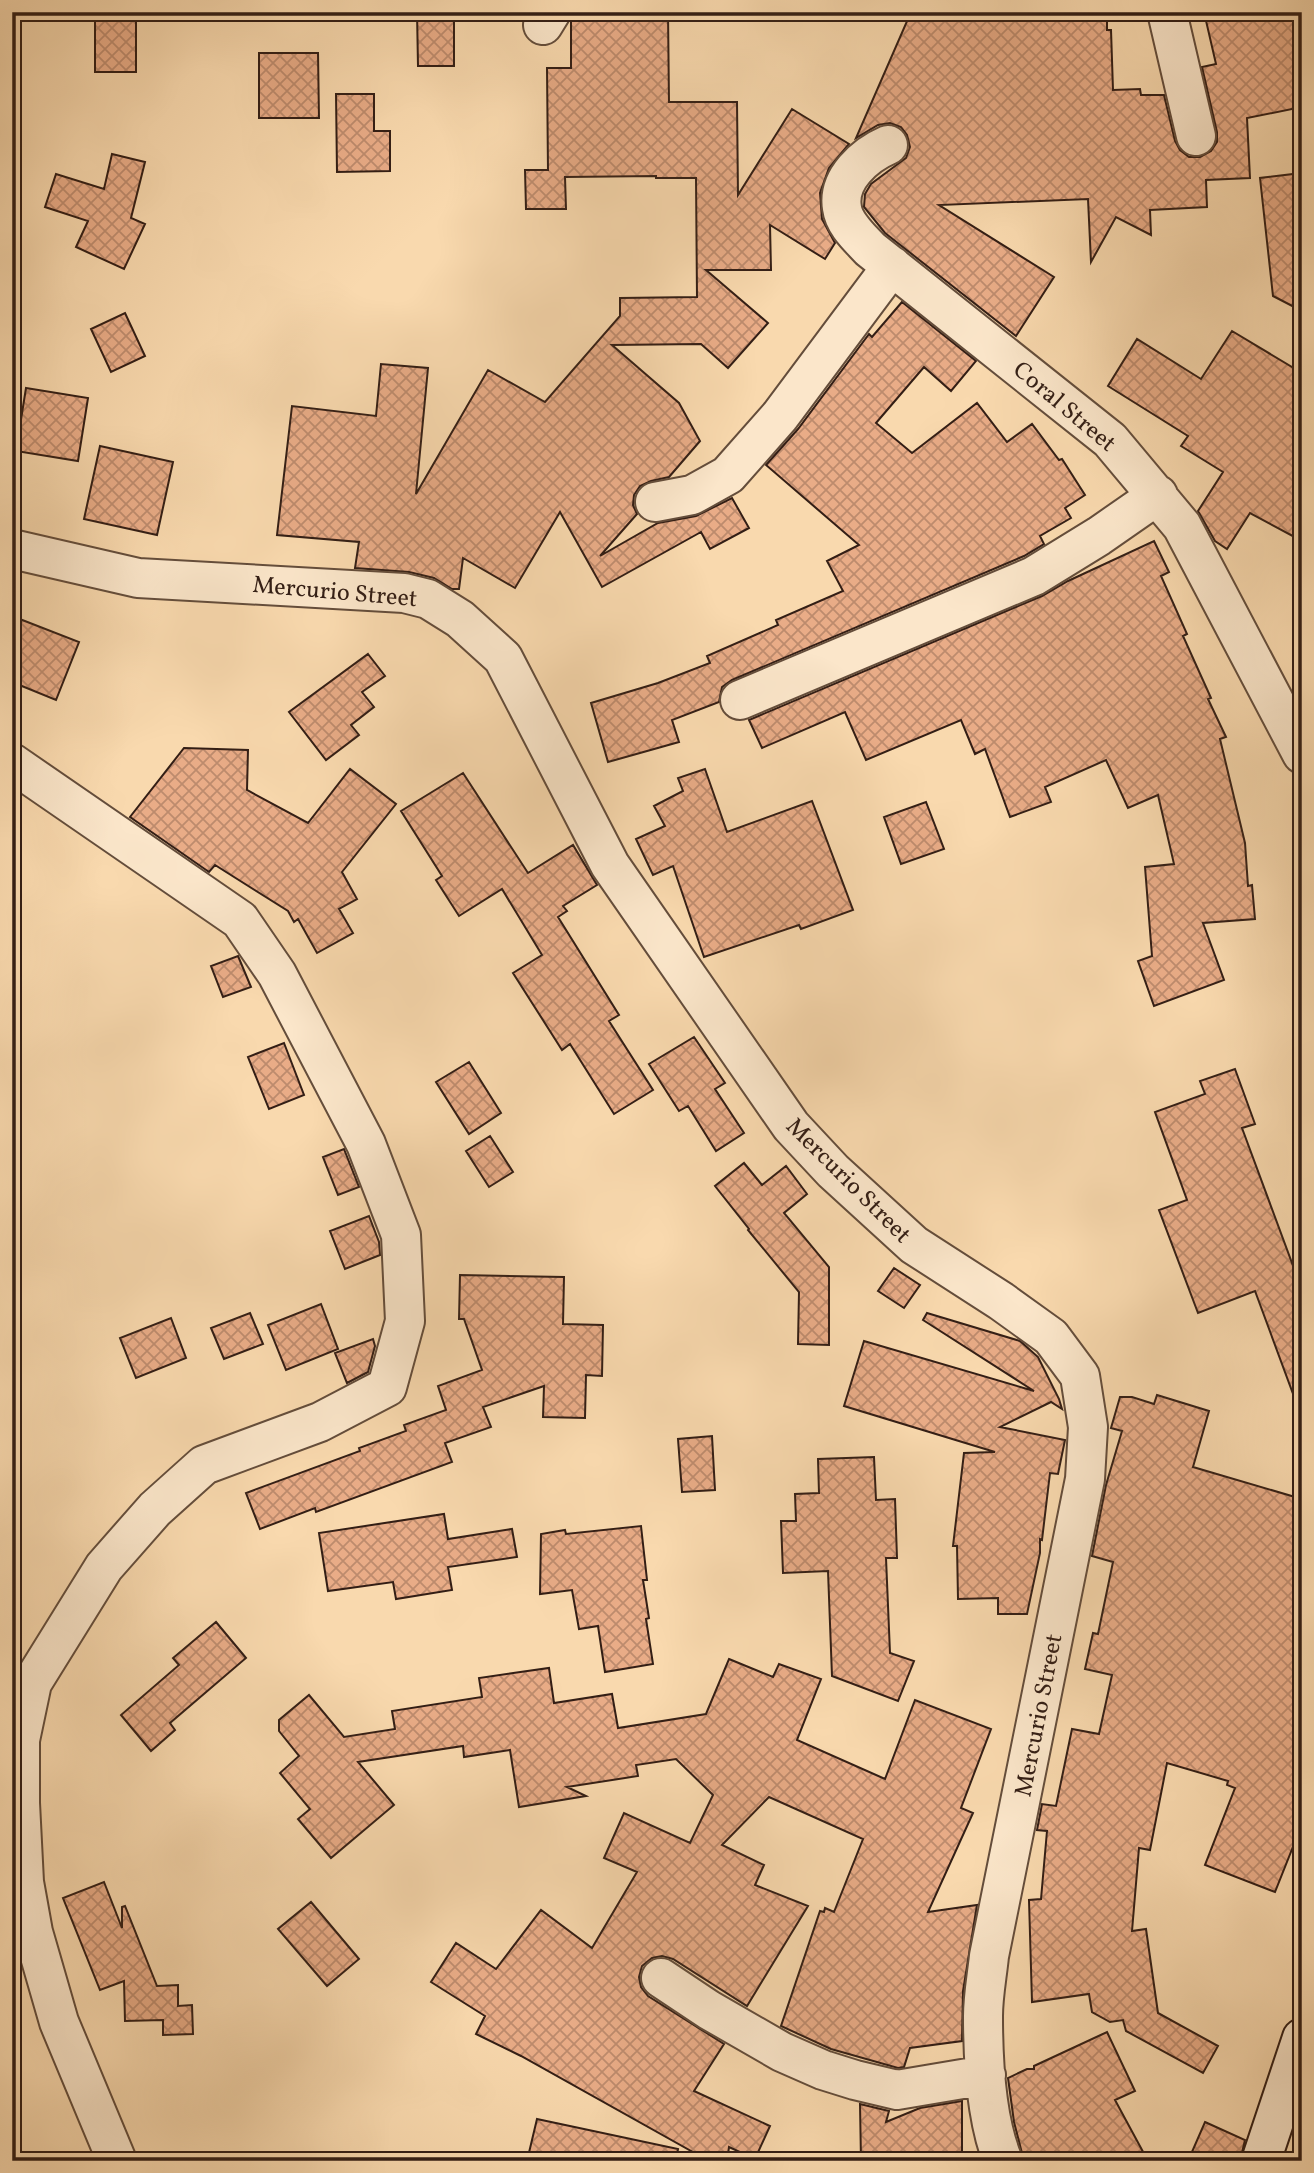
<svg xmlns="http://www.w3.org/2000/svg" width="1314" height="2173" viewBox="0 0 1314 2173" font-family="Vollkorn,serif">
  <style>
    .building { fill: url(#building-cross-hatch); stroke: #331e15; stroke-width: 2 }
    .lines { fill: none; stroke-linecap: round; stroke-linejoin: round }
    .street-casing { stroke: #644d3b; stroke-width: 42 }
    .secondary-casing { stroke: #331e15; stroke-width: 42 }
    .street { stroke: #fbe6ca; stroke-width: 38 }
    .secondary { stroke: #fbe6ca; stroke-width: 38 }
    .labels { text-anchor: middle; stroke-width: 5; stroke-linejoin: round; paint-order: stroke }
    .street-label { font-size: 24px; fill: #331e15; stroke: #fbe6ca }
  </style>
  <defs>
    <pattern id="building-cross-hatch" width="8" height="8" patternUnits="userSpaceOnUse" patternTransform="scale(1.75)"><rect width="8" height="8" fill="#e9ac87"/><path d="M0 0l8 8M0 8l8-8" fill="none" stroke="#bd8b6d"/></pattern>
  </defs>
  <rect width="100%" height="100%" fill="#f9d9ae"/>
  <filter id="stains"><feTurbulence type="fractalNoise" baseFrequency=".00286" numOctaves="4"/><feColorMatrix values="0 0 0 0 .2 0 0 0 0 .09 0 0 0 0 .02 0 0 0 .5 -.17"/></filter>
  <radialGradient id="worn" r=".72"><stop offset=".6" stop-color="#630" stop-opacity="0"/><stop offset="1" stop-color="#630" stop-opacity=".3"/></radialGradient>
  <!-- building -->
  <path class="building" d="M95 12H136V72H95Z
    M417 12H454V66H418Z
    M573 12H668L669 102H737L738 195 792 109 849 144 829 168 820 193 822 219 835 243 825 259 770 225 771 270H706L768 323 728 368 701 344 612 345 679 403 700 441 669 477 651 481 640 486 634 495 633 505 637 514 600 556 658 523 696 516 732 498 749 528 710 549 701 532 602 587 560 512 515 588 463 558 459 589H452L434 578 409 572 355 568 359 542 277 535 292 406 376 416 381 364 428 368 416 494 488 370 545 402 620 316V298L697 297 696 178H656V176L565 177 566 209H526L525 170H548L547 68H571V20Z
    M911 12H1107V30H1111L1113 90 1140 89 1141 95H1164L1175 141 1180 150 1189 157H1200L1211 151 1217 142V132L1202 67 1216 64 1204 12H1302V107L1247 118 1250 178 1206 180 1207 207 1150 210 1151 235 1116 217 1091 262 1088 199 939 205 1054 277 1016 336 885 233 864 207 865 194 871 184 906 158 910 147 907 135 901 127 890 123 878 125 856 138Z
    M259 53H318L319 118H259Z
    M336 94H374V131H390V171L337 172Z
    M112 154 145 162 131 218 145 224 124 269 76 247 88 221 45 207 56 174 104 189Z
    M1302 173V311L1273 296 1260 178Z
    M902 302 976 361 951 391 924 367 876 423 912 453 977 403 1007 442 1032 424 1059 460 1062 459 1085 495 1065 508 1071 518 1040 536 1044 544 1024 556 732 680 722 687 719 702 672 720 679 742 608 762 591 703 658 683 710 663 707 656 778 625 776 620 843 591 827 561 859 545 766 465 798 429 869 334 872 337Z
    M125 313 145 356 111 372 91 329Z
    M1232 331 1302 373V541L1250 513 1227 549 1215 541 1198 511 1223 472 1181 446 1188 436 1108 386 1137 339 1201 379Z
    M26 388 88 398 78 461 16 451Z
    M100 446 173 462 157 535 84 519Z
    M1154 541 1169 572 1161 576 1187 634 1183 636 1211 698 1208 699 1226 737 1220 739 1245 843 1248 886 1252 885 1255 919 1203 923 1224 980 1154 1006 1138 961 1152 956 1145 867 1174 864 1158 795 1128 808 1106 760 1045 787 1051 802 1010 817 985 749 975 754 961 720 866 760 845 712 762 748 749 720 1042 596 1068 581Z
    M12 616 79 642 56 700 12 682Z
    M368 654 385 676 362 692 374 707 351 725 359 735 326 760 289 712Z
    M184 748 248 750 247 790 308 823 350 769 396 804 342 872 357 899 339 909 353 933 317 953 298 919 294 922 288 911 215 865 209 872 130 817Z
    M705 769 727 832 812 801 853 910 801 929 799 925 704 957 673 866 653 875 636 839 665 826 654 806 683 791 678 778Z
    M463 773 528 873 573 845 597 885 563 906 567 911 558 917 619 1015 609 1021 653 1090 614 1114 570 1044 562 1050 513 973 542 955 502 889 459 916 436 880 442 876 401 811Z
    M926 802 944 849 901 864 884 817Z
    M238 956 251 987 223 997 211 966Z
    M694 1037 725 1083 715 1089 744 1133 716 1151 688 1106 679 1111 649 1064Z
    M284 1043 304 1095 269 1109 248 1057Z
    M469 1062 501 1113 469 1134 436 1082Z
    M1235 1069 1255 1124 1242 1128 1302 1290V1409L1299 1410 1255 1291 1198 1313 1159 1210 1187 1200 1155 1112 1205 1094 1200 1081Z
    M490 1136 513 1172 489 1187 466 1151Z
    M344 1149 359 1187 338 1195 323 1157Z
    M744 1163 762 1185 786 1166 807 1194 784 1213 829 1267V1345L798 1344 799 1292 748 1230 749 1229 715 1186Z
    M369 1216 379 1242 380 1255 345 1269 330 1231Z
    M894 1268 920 1285 904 1308 878 1291Z
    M460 1275 564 1277 563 1324 603 1325 602 1376 586 1375 585 1418 543 1417 544 1386 483 1407 491 1427 445 1443 452 1462 316 1512 315 1508 260 1529 246 1493 360 1451 359 1448 406 1431 404 1425 446 1410 438 1386 482 1370 464 1319H459Z
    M321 1304 338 1349 286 1370 268 1325Z
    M250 1313 263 1344 224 1359 211 1328Z
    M927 1313 1020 1341 1038 1357 1059 1399 1062 1409 1051 1402 1000 1427 1065 1440 1058 1474 1050 1473 1042 1540 1040 1539V1553L1027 1614H998V1598L958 1599 957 1546H953L964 1453 995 1452 844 1406 864 1341 1034 1391 923 1320Z
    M171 1318 186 1358 136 1378 120 1338Z
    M373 1339 375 1346 368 1372 347 1383 335 1353Z
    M1157 1395 1209 1411 1193 1467 1302 1499V1824L1275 1892 1205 1865 1235 1788 1227 1785 1228 1781 1167 1763 1150 1850 1139 1848 1132 1931 1146 1929 1158 2013 1218 2046 1203 2073 1126 2031 1123 2020 1110 2022 1092 2012 1089 1994 1032 2002 1029 1900 1041 1899 1047 1831 1037 1830 1042 1804 1056 1806 1072 1729 1099 1734 1112 1675 1085 1669 1093 1633 1098 1634 1113 1562 1092 1556 1106 1485 1122 1431 1111 1428 1120 1397H1132L1154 1404Z
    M712 1436 715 1490 682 1492 678 1439Z
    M874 1457 876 1500 895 1499 897 1558H886L890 1653 914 1661 898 1701 832 1676 828 1571 783 1573 781 1521H796L795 1494 819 1493 818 1459Z
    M444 1514 448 1539 512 1529 517 1557 448 1567 452 1590 396 1599 393 1582 328 1591 319 1533Z
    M641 1526 647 1580H643L649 1618 646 1619 653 1664 605 1672 598 1626 579 1629 572 1590 540 1594 541 1534 565 1530 566 1534Z
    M216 1622 246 1658 170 1723 175 1730 151 1751 121 1715 179 1665 173 1658Z
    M729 1659 773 1677 779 1664 821 1679 797 1740 885 1779 915 1700 991 1729 961 1808 973 1813 928 1912 977 1905 963 1991 962 2041 910 2048 904 2067 898 2068 831 2049 781 2026 820 1911 824 1912 825 1908 834 1912 863 1839 769 1797 722 1845 764 1865 755 1885 808 1906 747 2006 673 1959 662 1956 652 1958 642 1966 639 1977 641 1987 648 1996 724 2044 694 2091 770 2126 755 2159 729 2147 727 2161H709L521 2056 476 2034 485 2016 431 1982 456 1943 496 1969 541 1910 592 1948 637 1872 604 1858 624 1813 690 1843 713 1795 676 1759 636 1765 638 1776 567 1787 586 1796 519 1807 510 1750 464 1757 463 1746 358 1762 394 1805 331 1858 298 1819 310 1809 280 1773 299 1756 279 1731V1720L309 1695 344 1737 395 1729 392 1711 482 1697 479 1678 549 1668 554 1703 612 1694 618 1728 706 1714Z
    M104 1882 122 1928V1907L125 1906 157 1986 178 1985V2006L192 2005 193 2034 163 2035V2020L125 2021 124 1981 100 1990 63 1898Z
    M311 1902 359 1959 327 1986 278 1929Z
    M1107 2032 1135 2091 1115 2100 1148 2161H1024L1014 2122 1008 2078 1027 2069H1034V2066Z
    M962 2101V2161H861L860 2104 889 2111 886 2122 920 2108Z
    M537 2119 678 2149 676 2161H527Z
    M1205 2122 1245 2140 1240 2161H1188Z"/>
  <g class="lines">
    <!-- street casing -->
    <g class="street-casing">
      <path id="street" d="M1167 12 1196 136
        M543 25 551 12
        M888 145C865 155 837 179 842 208 844 224 859 237 870 249L1110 440 1182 526 1302 754
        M655 502 692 495 728 475 780 416 892 266
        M12 549 138 578 404 593 428 599 460 619 503 658 610 865 791 1126 833 1171 914 1245 1001 1301 1051 1337 1080 1376 1088 1427 1085 1479 989 1956C987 1976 983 1996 983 2016 983 2060 986 2120 1003 2161
        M740 700 1034 576 1099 536 1158 495
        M12 763 240 920 277 974 366 1144 401 1235 405 1321 387 1387 320 1422 204 1465 155 1509 104 1567 32 1683 20 1740V1803L24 1882 33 1932 59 2022 117 2161
        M661 1978 709 2010 782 2052 823 2070 855 2080 897 2090 986 2075"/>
    </g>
    <!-- secondary casing -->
    <g class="secondary-casing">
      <path id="secondary" d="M1261 2161 1302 2038"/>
    </g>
    <!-- street -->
    <use href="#street" class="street"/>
    <!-- secondary -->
    <use href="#secondary" class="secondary"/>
  </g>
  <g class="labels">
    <!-- street labels -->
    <g class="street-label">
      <text transform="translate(1065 406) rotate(40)" y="8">Coral Street</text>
      <text transform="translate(335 591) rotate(5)" y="8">Mercurio Street</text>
      <text transform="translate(849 1180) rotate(45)" y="8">Mercurio Street</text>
      <text transform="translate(1038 1715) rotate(-79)" y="8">Mercurio Street</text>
    </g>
  </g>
  <!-- margin -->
  <rect width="1314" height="2173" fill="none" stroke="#f9d9ae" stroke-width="42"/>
  <rect x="14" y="14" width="1286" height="2145" fill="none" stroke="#331e15" stroke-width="3.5"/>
  <rect x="21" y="21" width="1272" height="2131" fill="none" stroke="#331e15" stroke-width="2"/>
  <rect width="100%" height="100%" filter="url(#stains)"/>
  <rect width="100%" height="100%" fill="url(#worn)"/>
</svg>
